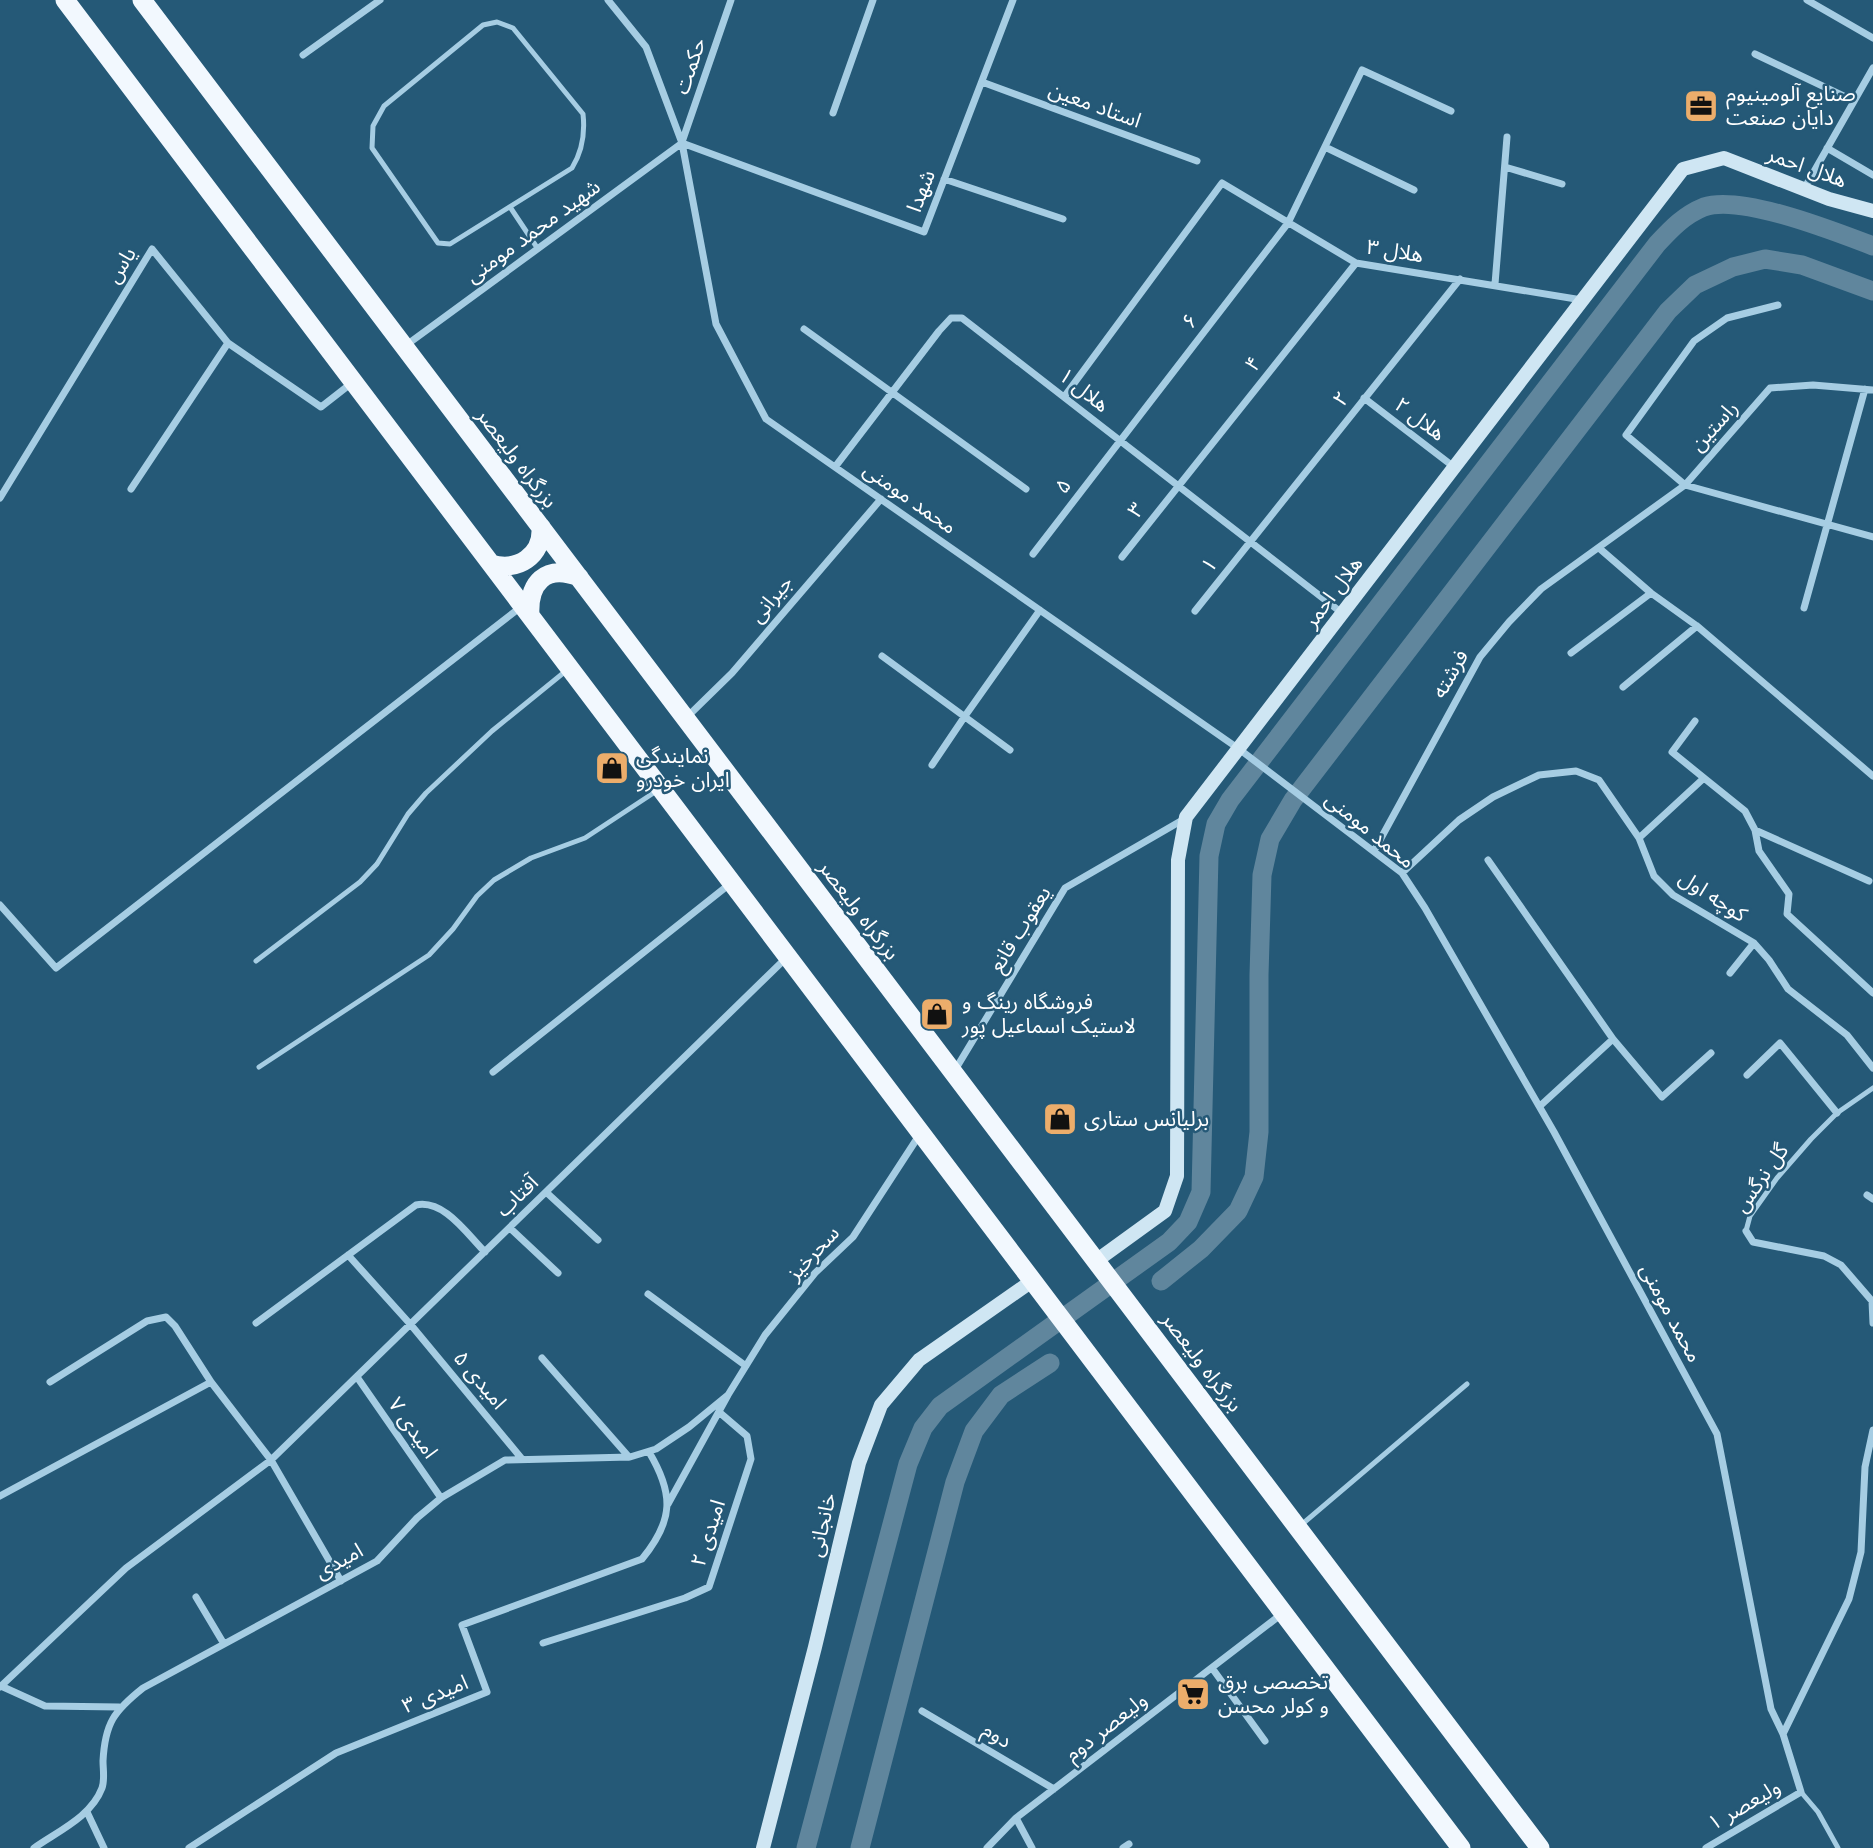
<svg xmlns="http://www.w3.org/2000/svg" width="1873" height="1848" viewBox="0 0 1873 1848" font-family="Arial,'Noto Sans Arabic',sans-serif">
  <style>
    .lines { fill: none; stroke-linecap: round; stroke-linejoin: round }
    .canal { stroke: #60869d; stroke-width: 19 }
    .service { stroke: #a6cde3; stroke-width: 5 }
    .minor { stroke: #a6cde3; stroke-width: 7 }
    .secondary { stroke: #cfe6f3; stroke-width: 14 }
    .trunk { stroke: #f2f8fe; stroke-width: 19 }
    .labels { text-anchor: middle; stroke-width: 5; stroke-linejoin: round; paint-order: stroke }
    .street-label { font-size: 21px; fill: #fff; stroke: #255977 }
    .poi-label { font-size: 21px; fill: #fff; stroke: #255977; text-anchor: start }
  </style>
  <rect width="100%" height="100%" fill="#255977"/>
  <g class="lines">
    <!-- canal -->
    <path class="canal" d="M1161 1281 1201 1249 1238 1211 1254 1177 1259 1132V975L1262 875 1270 839 1293 800 1668 311 1695 285 1733 267 1765 259 1802 265 1873 291
      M806 1848 908 1464 923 1428 940 1406 1169 1242 1188 1222 1201 1192 1209 856 1216 824 1230 800 1657 244C1671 229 1684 215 1704 207 1741 194 1836 232 1873 246
      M860 1848 955 1482 974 1431 1001 1395 1050 1363"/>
    <!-- service -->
    <path class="service" d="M497 22 513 28 583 114C585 132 582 152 572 168L450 244 438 243 372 148 373 126 384 106 483 25Z
      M510 207 538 249
      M256 961 360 882 377 864 408 814 426 793 492 731 567 670
      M259 1067 429 955 453 929 477 896 494 880 531 858 585 838 658 790
      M1746 1231 1750 1216 1777 1178 1811 1139 1837 1113 1873 1088
      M1300 1526 1467 1384
      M1801 1792 1818 1812 1838 1848"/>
    <!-- minor -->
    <path class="minor" d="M608 0 646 47 682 143 716 324 766 419 1239 749 1402 873 1425 908 1554 1132 1717 1434 1771 1709 1783 1734 1801 1792 1706 1848
      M1807 0 1873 38
      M1755 54 1854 101
      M303 55 380 0
      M982 82 1197 161
      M833 113 873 0
      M682 142 731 0
      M682 143 924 232 1013 0
      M1325 147 1414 190
      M1827 148 1873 175
      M1505 167 1562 184
      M944 179 1063 219
      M1804 189 1873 68
      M1495 284 1507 137
      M1778 305 1727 318 1694 341 1626 435 1685 485 1873 537
      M804 329 1026 489
      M405 346 682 143
      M1064 397 1222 183 1356 263 1582 300
      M1364 398 1454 467
      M835 467 939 331 951 318H962L1342 613
      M131 489 228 343
      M0 498 152 249 228 343 321 407 353 382
      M1599 548 1651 593 1697 626 1873 776
      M1033 554 1288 223 1362 70 1451 111
      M1122 557 1356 263
      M1804 608 1865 389
      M1195 611 1460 279
      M1571 653 1651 593
      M882 656 1010 750
      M1623 687 1697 626
      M686 718 732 673 881 499
      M1695 721 1672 752 1704 778
      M932 765 965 716 1040 610
      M1755 830 1869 881
      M1639 838 1704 778 1745 811 1755 830 1759 851 1789 894 1787 914 1873 993
      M1374 851 1480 657 1509 622 1541 589 1685 485 1770 388 1813 385 1873 390
      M1488 860 1613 1039 1540 1106
      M1402 873 1459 820 1493 797 1539 775 1576 771 1599 780 1639 838 1654 876 1673 895 1754 943 1769 960 1788 989 1847 1035 1873 1068
      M0 905 56 968 522 606
      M1730 973 1754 943
      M1613 1039 1662 1097 1711 1053
      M955 1070 1065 888 1186 818
      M493 1072 731 883
      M1747 1075 1780 1043 1837 1113
      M546 1192 598 1240
      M1867 1195 1873 1199
      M510 1228 558 1273
      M1746 1231 1753 1242 1824 1256 1841 1265 1872 1301 1873 1323
      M348 1255 411 1325 522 1459
      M648 1294 746 1366
      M256 1323 416 1205C444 1199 467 1234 485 1252
      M542 1358 629 1457
      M357 1377 441 1498
      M50 1382 147 1321 166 1317 175 1326 211 1382 271 1460 341 1581
      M0 1496 211 1382
      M668 1504 728 1395 765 1335 815 1273 853 1237 920 1134
      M196 1597 224 1644
      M543 1643 685 1598 709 1587 751 1459 747 1436 719 1412
      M1212 1668 1265 1741
      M1 1686 45 1706 119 1707
      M0 1687 126 1568 271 1460 786 958
      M922 1711 1054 1789
      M1783 1734 1849 1599 1861 1552 1865 1467 1873 1430
      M87 1812 104 1848
      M1016 1818 1032 1848
      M34 1848C58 1831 91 1817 102 1788 105 1780 103 1769 103 1761 105 1723 114 1711 143 1688L377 1561 417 1518 441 1498 505 1460 630 1457 656 1449 689 1427 728 1395
      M189 1848 336 1753 487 1692 462 1625 642 1559C674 1520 674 1494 649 1452
      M987 1848 1016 1818 1283 1613
      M1123 1848 1129 1844"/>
    <!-- secondary -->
    <path class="secondary" d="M1096 1261 1165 1211 1177 1176 1178 860 1186 817 1683 169 1724 158 1829 199 1873 211
      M763 1848 815 1647 859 1463 881 1405 919 1360 1032 1281"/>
    <!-- trunk -->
    <path class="trunk" d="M65 0 1461 1848
      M142 0 1540 1848
      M491 564C517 572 543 556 541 527
      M530 616C528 583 545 564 579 577"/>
  </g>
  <!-- icons -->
  <defs>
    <g id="office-square" transform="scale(1.75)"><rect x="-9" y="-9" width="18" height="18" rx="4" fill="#ecad6b" stroke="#255977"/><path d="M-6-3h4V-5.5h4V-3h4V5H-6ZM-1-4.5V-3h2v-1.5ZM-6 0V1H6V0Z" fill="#111"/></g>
    <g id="shop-square" transform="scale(1.75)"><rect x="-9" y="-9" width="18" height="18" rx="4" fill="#ecad6b" stroke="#255977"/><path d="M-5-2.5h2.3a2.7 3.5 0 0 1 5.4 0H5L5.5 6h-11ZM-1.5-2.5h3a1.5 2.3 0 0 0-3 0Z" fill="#111"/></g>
    <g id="supermarket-square" transform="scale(1.75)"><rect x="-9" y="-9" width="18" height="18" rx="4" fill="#ecad6b" stroke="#255977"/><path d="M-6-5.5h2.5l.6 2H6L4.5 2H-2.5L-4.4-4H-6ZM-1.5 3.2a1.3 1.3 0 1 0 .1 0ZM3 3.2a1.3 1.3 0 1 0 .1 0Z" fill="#111"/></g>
  </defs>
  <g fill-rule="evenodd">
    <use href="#office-square" x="1701" y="106"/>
    <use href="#shop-square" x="612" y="768"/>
    <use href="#shop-square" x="937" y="1014"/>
    <use href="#shop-square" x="1060" y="1119"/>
    <use href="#supermarket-square" x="1193" y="1694"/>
  </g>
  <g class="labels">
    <!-- street labels -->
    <g class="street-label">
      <text transform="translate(690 66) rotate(-71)" y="7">حکمت</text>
      <text transform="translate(1095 105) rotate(20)" y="7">استاد معین</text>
      <text transform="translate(1807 167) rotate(20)" y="7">هلال احمر</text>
      <text transform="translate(921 191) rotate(-69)" y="7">شهدا</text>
      <text transform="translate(533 231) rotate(-36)" y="7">شهید محمد مومنی</text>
      <text transform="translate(1395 251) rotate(9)" y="7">هلال ۳</text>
      <text transform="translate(121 265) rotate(-58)" y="7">یاس</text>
      <text transform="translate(1190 321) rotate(-52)" y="7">۶</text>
      <text transform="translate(1253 364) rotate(-51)" y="7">۴</text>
      <text transform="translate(1084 390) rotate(38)" y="7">هلال ۱</text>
      <text transform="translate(1341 399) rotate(-51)" y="7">۲</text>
      <text transform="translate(1420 419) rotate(37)" y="7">هلال ۲</text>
      <text transform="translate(1714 426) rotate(-48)" y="7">راستین</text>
      <text transform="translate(517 458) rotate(53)" y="7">بزرگراه ولیعصر</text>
      <text transform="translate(1063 486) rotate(-52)" y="7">۵</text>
      <text transform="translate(910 498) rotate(35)" y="7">محمد مومنی</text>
      <text transform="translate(1136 510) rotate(-52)" y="7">۳</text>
      <text transform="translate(1209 565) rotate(-51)" y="7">۱</text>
      <text transform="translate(1333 592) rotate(-53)" y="7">هلال احمر</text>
      <text transform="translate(771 599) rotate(-50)" y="7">جیرانی</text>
      <text transform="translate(1450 674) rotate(-60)" y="7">فرشته</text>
      <text transform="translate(1370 830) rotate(39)" y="7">محمد مومنی</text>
      <text transform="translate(1713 896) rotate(33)" y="7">کوچه اول</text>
      <text transform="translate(859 910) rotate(53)" y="7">بزرگراه ولیعصر</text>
      <text transform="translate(1020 929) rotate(-58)" y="7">یعقوب قانع</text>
      <text transform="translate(1761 1178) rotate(-55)" y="7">گل نرگس</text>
      <text transform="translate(517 1196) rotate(-44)" y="7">آفتاب</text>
      <text transform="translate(813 1253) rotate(-47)" y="7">سحرخیز</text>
      <text transform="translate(1671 1313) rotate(62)" y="7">محمد مومنی</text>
      <text transform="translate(1202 1362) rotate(53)" y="7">بزرگراه ولیعصر</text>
      <text transform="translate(480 1380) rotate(50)" y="7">امیدی ۵</text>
      <text transform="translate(413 1428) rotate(55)" y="7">امیدی ۷</text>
      <text transform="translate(822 1525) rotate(-77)" y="7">خانجانی</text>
      <text transform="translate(708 1533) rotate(-72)" y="7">امیدی ۲</text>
      <text transform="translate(339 1561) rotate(-29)" y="7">امیدی</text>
      <text transform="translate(435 1694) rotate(-22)" y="7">امیدی ۳</text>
      <text transform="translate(1106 1727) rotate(-38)" y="7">ولیعصر دوم</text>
      <text transform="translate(997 1735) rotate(31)" y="7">دوم</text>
      <text transform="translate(1744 1805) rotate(-30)" y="7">ولیعصر ۱</text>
    </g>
    <!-- poi labels -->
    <g class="poi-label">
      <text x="1726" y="101">صنايع آلومینیوم<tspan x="1726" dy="24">دایان صنعت</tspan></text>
      <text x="636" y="763">نمایندگی<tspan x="636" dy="24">ایران خودرو</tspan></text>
      <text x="962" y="1009">فروشگاه رینگ و<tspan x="962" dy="24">لاستیک اسماعیل پور</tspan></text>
      <text x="1084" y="1126">برلیانس ستاری</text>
      <text x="1218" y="1689">تخصصی برق<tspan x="1218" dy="24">و کولر محسن</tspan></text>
    </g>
  </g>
</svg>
